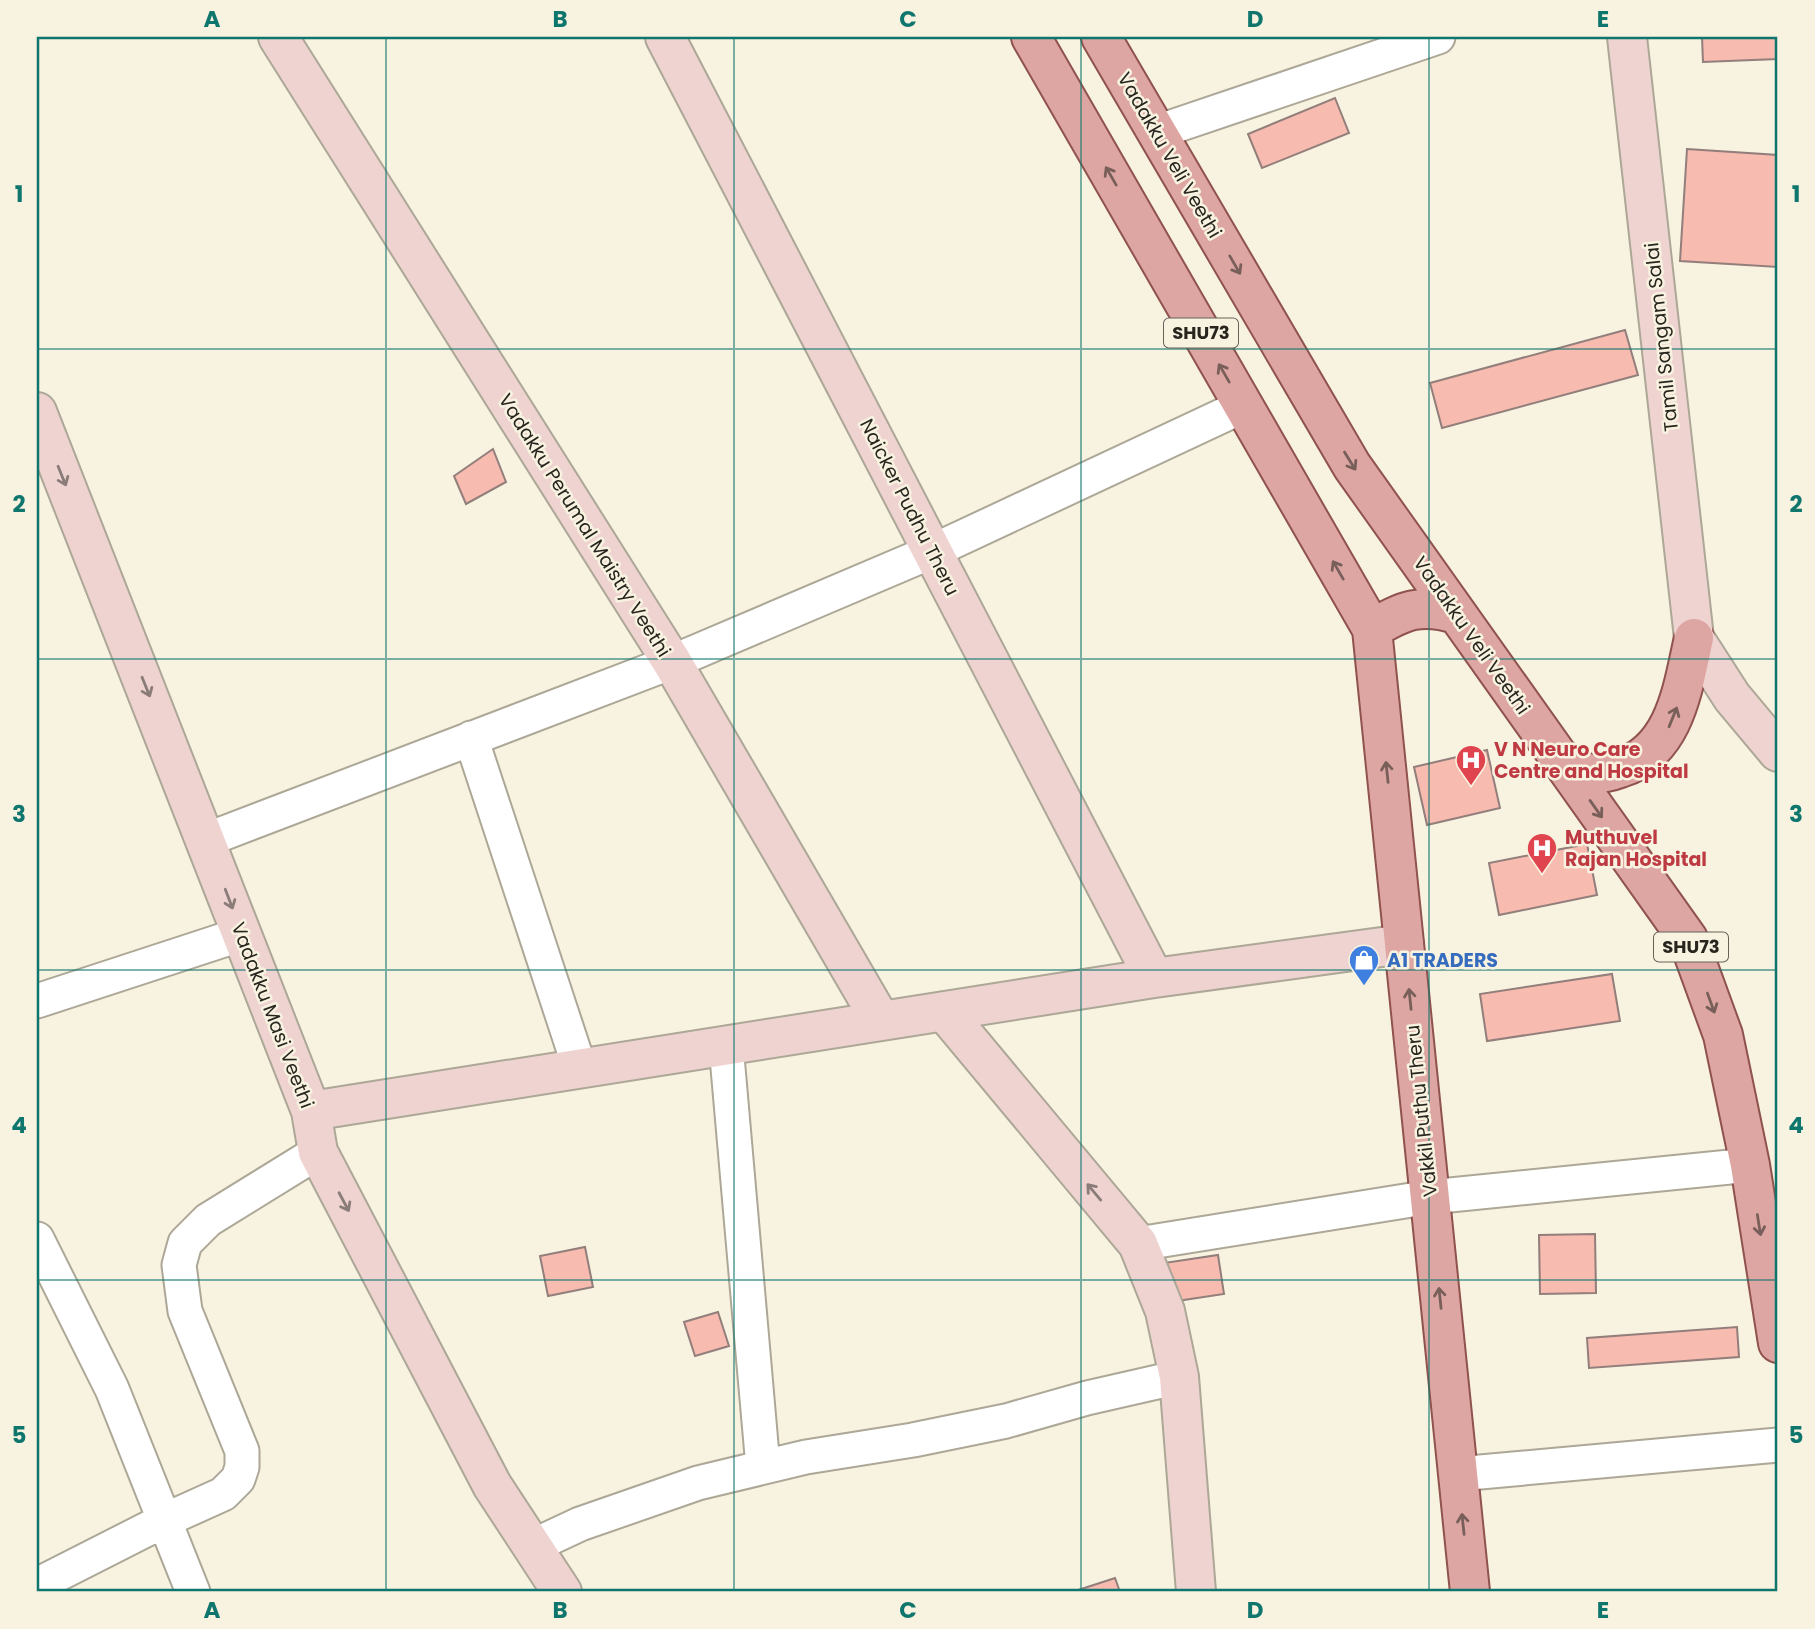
<svg xmlns="http://www.w3.org/2000/svg" width="1815" height="1629" viewBox="0 0 1815 1629" font-family="Poppins,sans-serif">
  <style>
    .building { fill: #f7bbb0; stroke: #927e7a; stroke-width: 2 }
    .lines { fill: none; stroke-linecap: round; stroke-linejoin: round }
    .street-casing { stroke: #aca796; stroke-width: 37 }
    .secondary-casing { stroke: #aca796; stroke-width: 42 }
    .primary-casing { stroke: #8f524c; stroke-width: 42 }
    .street { stroke: #fff; stroke-width: 33 }
    .secondary { stroke: #eed3d1; stroke-width: 38 }
    .primary { stroke: #dda6a3; stroke-width: 38 }
    .oneway { stroke: #795f5a }
    .oneway2 { stroke: #8a7c78 }
    .grid { fill: none; stroke: #0f766e; stroke-width: 2; stroke-opacity: 0.55 }
    .labels { text-anchor: middle; stroke-width: 5; stroke-linejoin: round; paint-order: stroke }
    .shield { fill: #f8f2e0; stroke: #666258; stroke-width: 2 }
    .shield-label { font-size: 18px; font-weight: bold; fill: #27251e }
    .street-label { font-size: 19px; fill: #27251e; stroke: #f8f2e0 }
    .health-label { font-size: 19px; font-weight: bold; fill: #be3a42; stroke: #f8f2e0; text-anchor: start }
    .shop-label { font-size: 19px; font-weight: bold; fill: #366cbe; stroke: #f8f2e0; text-anchor: start }
    .neatline { fill: none; stroke: #0f766e; stroke-width: 2.5 }
    .grid-label { font-size: 23px; text-anchor: middle; font-weight: bold; fill: #0f766e }
  </style>
  <rect width="100%" height="100%" fill="#f8f2e0"/>
  <!-- building -->
  <path class="building" d="M1702 37H1778V59L1703 62Z
    M1335 98 1349 133 1262 168 1248 134Z
    M1687 149 1778 155V267L1680 261Z
    M1625 330 1638 375 1442 428 1430 383Z
    M493 449 506 482 466 504 454 476Z
    M1487 750 1500 808 1427 825 1414 767Z
    M1587 844 1597 895 1499 915 1489 863Z
    M1612 974 1620 1021 1487 1041 1480 994Z
    M1595 1234 1596 1293 1540 1294 1539 1235Z
    M585 1247 593 1287 548 1296 540 1256Z
    M1218 1255 1224 1294 1170 1302 1164 1263Z
    M718 1312 729 1346 695 1356 684 1322Z
    M1737 1327 1739 1357 1589 1368 1587 1338Z
    M1115 1578 1120 1592H1072Z"/>
  <g class="lines">
    <!-- street casing -->
    <g class="street-casing">
      <path id="street" d="M1157 132 1438 37
        M471 738 580 1069
        M206 840 672 662 933 551 1243 406
        M37 1001 242 934
        M726 1045 763 1467
        M37 1239 112 1389 193 1592
        M1138 1244 1430 1197 1750 1165
        M1458 1474 1778 1445
        M533 1546 580 1524 698 1483 806 1457 913 1440 1006 1421 1087 1398 1179 1377
        M37 1585 163 1521 223 1494 238 1479 242 1467V1451L185 1311 179 1265 185 1243 208 1220 318 1152"/>
    </g>
    <!-- secondary casing -->
    <g class="secondary-casing">
      <path id="secondary" d="M278 37 672 662 881 1021
        M665 37 1154 978
        M1627 37 1694 638 1732 697 1778 752
        M37 412 311 1111 318 1152 492 1485 562 1592
        M944 1011 1138 1244 1165 1311 1179 1377 1196 1592
        M311 1111 1154 978 1404 944"/>
    </g>
    <!-- primary casing -->
    <g class="primary-casing">
      <path id="primary" d="M1031 37 1372 629 1470 1592
        M1101 37 1352 466 1688 939 1723 1035 1750 1165 1778 1343
        M1372 629C1404 610 1420 603 1457 614
        M1559 758C1568 762 1579 772 1588 773 1597 775 1612 771 1620 768 1676 751 1683 686 1694 638"/>
    </g>
    <!-- street -->
    <use href="#street" class="street"/>
    <!-- secondary -->
    <use href="#secondary" class="secondary"/>
    <!-- primary -->
    <use href="#primary" class="primary"/>
  </g>
  <!-- one-way arrows -->
  <defs><path id="oneway-shaft" d="M-6 0H5M1.5-3L5.5 0L1.5 3" fill="none" stroke-width="1.6" stroke-linecap="round" stroke-linejoin="round" transform="scale(1.75)"/></defs>
  <g class="oneway">
    <use href="#oneway-shaft" transform="translate(1111 176) rotate(-120)"/>
    <use href="#oneway-shaft" transform="translate(1235 265) rotate(60)"/>
    <use href="#oneway-shaft" transform="translate(1224 373) rotate(-120)"/>
    <use href="#oneway-shaft" transform="translate(1350 461) rotate(58)"/>
    <use href="#oneway-shaft" transform="translate(1338 570) rotate(-120)"/>
    <use href="#oneway-shaft" transform="translate(1673 717) rotate(-68)"/>
    <use href="#oneway-shaft" transform="translate(1387 772) rotate(-96)"/>
    <use href="#oneway-shaft" transform="translate(1596 809) rotate(55)"/>
    <use href="#oneway-shaft" transform="translate(1410 999) rotate(-96)"/>
    <use href="#oneway-shaft" transform="translate(1711 1003) rotate(70)"/>
    <use href="#oneway-shaft" transform="translate(1759 1225) rotate(81)"/>
    <use href="#oneway-shaft" transform="translate(1440 1298) rotate(-96)"/>
    <use href="#oneway-shaft" transform="translate(1463 1524) rotate(-96)"/>
  </g>
  <g class="oneway2">
    <use href="#oneway-shaft" transform="translate(62 476) rotate(68)"/>
    <use href="#oneway-shaft" transform="translate(146 687) rotate(68)"/>
    <use href="#oneway-shaft" transform="translate(229 899) rotate(69)"/>
    <use href="#oneway-shaft" transform="translate(1094 1192) rotate(-130)"/>
    <use href="#oneway-shaft" transform="translate(344 1202) rotate(62)"/>
  </g>
  <!-- grid -->
  <path class="grid" d="M386 37V1592M734 37V1592M1081 37V1592M1429 37V1592M37 349H1778M37 659H1778M37 970H1778M37 1280H1778"/>
  <!-- icons -->
  <defs>
    <g id="hospital-pin" transform="scale(1.575)"><path d="M0 17L-7.5 6A9.5 9.5 0 1 1 7.5 6Z" fill="#e0444e" stroke="#f8f2e0"/><path d="M-5-5h3v3.5h4V-5h3V5h-3V1.5h-4V5h-3Z" fill="#fff"/></g>
    <g id="shop-pin" transform="scale(1.575)"><path d="M0 17L-7.5 6A9.5 9.5 0 1 1 7.5 6Z" fill="#3f7fe0" stroke="#f8f2e0"/><path d="M-5-2.5h2.3a2.7 3.5 0 0 1 5.4 0H5L5.5 6h-11ZM-1.5-2.5h3a1.5 2.3 0 0 0-3 0Z" fill="#fff"/></g>
  </defs>
  <g fill-rule="evenodd">
    <use href="#hospital-pin" x="1471" y="760"/>
    <use href="#hospital-pin" x="1542" y="848"/>
    <use href="#shop-pin" x="1364" y="960"/>
  </g>
  <g class="labels">
    <!-- shield labels -->
    <g class="shield">
      <rect x="1164" y="318.5" width="74" height="29" rx="5"/>
      <rect x="1654" y="932.5" width="74" height="29" rx="5"/>
    </g>
    <g class="shield-label">
      <text x="1201" y="339">SHU73</text>
      <text x="1691" y="953">SHU73</text>
    </g>
    <!-- street labels -->
    <g class="street-label">
      <text transform="translate(1170 155) rotate(60)" y="7">Vadakku Veli Veethi</text>
      <text transform="translate(1661 337) rotate(-96)" y="7">Tamil Sangam Salai</text>
      <text transform="translate(910 507) rotate(63)" y="7">Naicker Pudhu Theru</text>
      <text transform="translate(585 525) rotate(58)" y="7">Vadakku Perumal Maistry Veethi</text>
      <text transform="translate(1472 635) rotate(55)" y="7">Vadakku Veli Veethi</text>
      <text transform="translate(273 1015) rotate(69)" y="7">Vadakku Masi Veethi</text>
      <text transform="translate(1421 1111) rotate(-96)" y="7">Vakkil Puthu Theru</text>
    </g>
    <!-- health labels -->
    <g class="health-label">
      <text x="1494" y="756">V N Neuro Care<tspan x="1494" dy="22">Centre and Hospital</tspan></text>
      <text x="1565" y="844">Muthuvel<tspan x="1565" dy="22">Rajan Hospital</tspan></text>
    </g>
    <!-- shop labels -->
    <g class="shop-label">
      <text x="1387" y="967">A1 TRADERS</text>
    </g>
  </g>
  <!-- border -->
  <rect width="1815" height="1629" fill="none" stroke="#f8f2e0" stroke-width="77"/>
  <rect x="38" y="38" width="1738" height="1552" class="neatline"/>
  <g class="grid-label">
    <text x="212" y="27">A</text>
    <text x="560" y="27">B</text>
    <text x="908" y="27">C</text>
    <text x="1255" y="27">D</text>
    <text x="1603" y="27">E</text>
    <text x="19" y="202">1</text>
    <text x="1796" y="202">1</text>
    <text x="19" y="512">2</text>
    <text x="1796" y="512">2</text>
    <text x="19" y="822">3</text>
    <text x="1796" y="822">3</text>
    <text x="19" y="1133">4</text>
    <text x="1796" y="1133">4</text>
    <text x="19" y="1443">5</text>
    <text x="1796" y="1443">5</text>
    <text x="212" y="1618">A</text>
    <text x="560" y="1618">B</text>
    <text x="908" y="1618">C</text>
    <text x="1255" y="1618">D</text>
    <text x="1603" y="1618">E</text>
  </g>
</svg>
